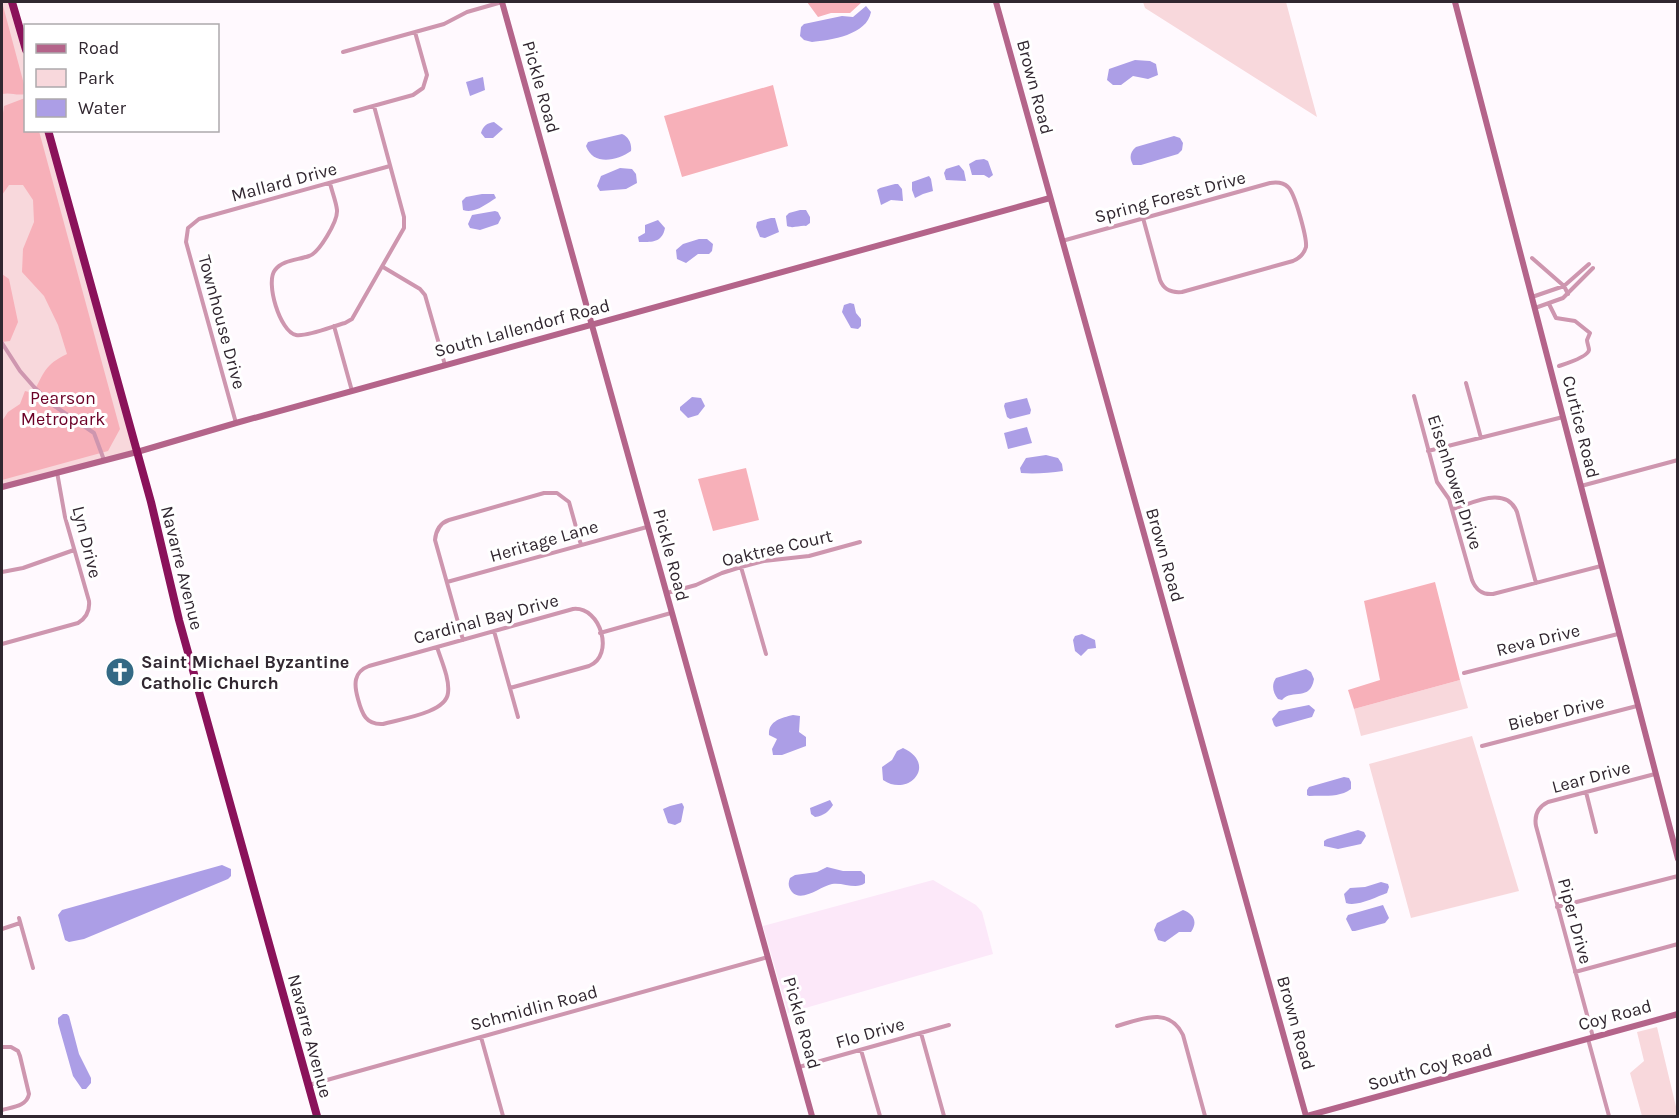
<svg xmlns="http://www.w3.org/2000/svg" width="1679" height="1118" viewBox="0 0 1679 1118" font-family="Karla,sans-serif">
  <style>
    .built { fill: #fce8f9 }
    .green { fill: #f8d8dc }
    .forest { fill: #f7b0b9 }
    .water { fill: #ac9ee6 }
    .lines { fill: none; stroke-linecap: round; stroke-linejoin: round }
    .street { stroke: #ce96af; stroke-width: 4 }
    .secondary { stroke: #b4648a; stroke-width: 6 }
    .highway { stroke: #8a125a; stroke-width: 8 }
    .labels { text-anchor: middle; stroke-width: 6; stroke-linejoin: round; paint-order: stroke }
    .street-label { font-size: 18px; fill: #312730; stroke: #fff }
    .park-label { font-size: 18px; fill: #6b0127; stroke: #fff }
    .poi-label { font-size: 18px; font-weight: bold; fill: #312730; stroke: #fff; text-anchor: start }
  </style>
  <rect width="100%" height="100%" fill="#fff9fe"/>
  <!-- built -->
  <path class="built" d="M933 880 976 905 982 912 993 954 788 1013 763 926Z"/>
  <!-- green -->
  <path class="green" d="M2 2H12L25 50 26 130 48 131 137 452 2 487Z
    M1143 2H1286L1317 117 1145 8Z
    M1460 680 1468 708 1361 736 1354 709Z
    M1472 736 1519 891 1411 918 1369 764Z
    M1657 1027 1677 1111V1116H1642L1630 1073 1644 1061 1637 1032Z"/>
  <!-- forest -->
  <path class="forest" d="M2 2 25 88V94C16 96 11 92 2 94Z
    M807 2H862L850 13H831L818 17Z
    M773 85 788 146 682 177 664 116Z
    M25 98 26 130 39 131 120 429 108 451 2 480V421L8 412 20 404 25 391 33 393C45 372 44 365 67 354L58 325 44 296 22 272 23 249 34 222 33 200 23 185H9L2 195V120L4 106Z
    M2 274 9 279 18 322 10 341 2 342Z
    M746 468 759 520 713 531 698 479Z
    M1435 582 1460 680 1354 709 1348 690 1380 680 1364 601Z"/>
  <!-- water -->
  <path class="water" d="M866 6 871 12C867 35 831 40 812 42L804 40 800 36 801 27 804 24 842 16 853 17Z
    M1135 60 1150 61 1156 64 1158 75 1148 79 1133 76 1121 85H1113L1107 80 1109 69Z
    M483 77 485 90 470 96 466 82Z
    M494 122 503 129 493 138H485L481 133C483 126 487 123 494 122Z
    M622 134C629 137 632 144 631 151 617 161 593 166 586 146L588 142Z
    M1174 136 1180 138 1183 143 1182 150 1178 154 1141 165H1133C1129 158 1130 152 1136 147Z
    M984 159 988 161 993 175 989 178 984 175H972L969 164 976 160Z
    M959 165 964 171 966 181 946 180 944 173 946 169Z
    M620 168 632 169 636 174 637 183 626 189 600 191 597 186 601 176Z
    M929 176 931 179 933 191 923 194 915 198 912 190V182Z
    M895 184H898L902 189 903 201 891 200 881 205 877 190 880 188Z
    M482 194H494L496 198C486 204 475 214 463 210L462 201 466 197Z
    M800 210H806L810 217V223L806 226C800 225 793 229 787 226L786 216 789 213Z
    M495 211 498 212 501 218 498 224 480 230 470 228 468 224 472 215Z
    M771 218H775L779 232 765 238 760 237 756 227 757 222Z
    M658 220 665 228C662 243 652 242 639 242L638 237 645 233V225Z
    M699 239H707L713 244 712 251 709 254H698L686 263 677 259 676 250 683 244Z
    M850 303 854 304 856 313 861 319V326L858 329 851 328 842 312 844 305Z
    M692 397 701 398 705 406 698 415 688 418 680 410V407Z
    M1027 398 1031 410 1030 414 1010 419 1007 417 1004 406 1005 403Z
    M1027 427 1032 443 1008 449 1004 433Z
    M1046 455 1058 458 1062 464 1063 471C1050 473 1034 474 1021 473L1020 468 1026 458Z
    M1082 634 1095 640 1096 648 1088 649 1081 656 1075 651 1073 640 1075 636Z
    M1306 669 1311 672 1314 679C1310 702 1293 688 1282 700L1278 699C1273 693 1271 685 1276 678Z
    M1309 705 1315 710 1312 717 1276 727 1274 725 1272 719 1279 711Z
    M793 715 800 716 799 732 806 737V746L782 755H773L772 749 777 739 769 735C768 721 781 718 793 715Z
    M903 748C938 764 909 798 883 780L882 767 892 760 897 751Z
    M1344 777 1349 778 1351 782V789C1339 798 1324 795 1309 796L1307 795V790L1309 787Z
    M830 800 833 805C829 811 824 816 815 817L811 814 810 808Z
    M682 803 684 807 681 822 675 825 668 823 663 809 670 806Z
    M1358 830 1364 832 1366 836 1361 844 1338 849 1324 846V841L1327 839Z
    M222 865 231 869V876L228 879 84 939 69 942 65 940 58 915 62 910Z
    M827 867 843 871H861L865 875V883C856 890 843 882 832 884 821 886 802 903 792 892 788 887 788 883 790 878L795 875 817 872Z
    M1381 882 1388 884 1389 887 1387 893C1376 897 1357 907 1346 903L1344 894 1350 888 1365 887Z
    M1383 905 1389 918 1385 923 1355 931H1352L1346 919 1348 915Z
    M1183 910C1194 914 1198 922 1191 932H1179L1165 942 1158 940 1154 930 1157 923Z
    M63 1014H67L69 1016 79 1054 91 1078V1083L86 1089H82L73 1076 58 1023V1018Z"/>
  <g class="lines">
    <!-- street -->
    <path class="street" d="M343 52 444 24 467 12 502 2
      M355 111 413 95 423 88 427 75 415 32
      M330 183C332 192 336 201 337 210 338 221 319 253 309 256 298 260 282 260 275 270 265 282 280 332 296 335 308 337 333 326 345 323L352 319 404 228V217L374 106
      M1062 241 1270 183C1276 182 1283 182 1288 187 1295 193 1307 238 1306 247 1304 254 1300 258 1293 261L1182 292C1171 293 1164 290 1160 280L1143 218
      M1532 258 1564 286 1568 294
      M383 267 420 289 425 295 445 365
      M1532 297 1564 286 1589 264
      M1549 304 1556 318 1575 321 1590 333 1587 340C1587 343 1589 347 1589 350 1588 357 1565 364 1559 366
      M1535 308 1563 298 1593 268
      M334 326 352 391
      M2 343 20 371 34 387 53 405 94 433 104 460
      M1466 383 1481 438
      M1414 396 1437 482 1449 499 1472 580C1476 590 1482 595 1493 594L1601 566
      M236 423 186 242 188 228 199 219 390 166
      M1428 451 1563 417
      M1581 486 1678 460
      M1453 509C1473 503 1506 485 1517 512L1536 583
      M741 567 766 654
      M2 572 23 568 74 550
      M447 582 647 527
      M667 593 696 585 722 573 741 567 764 561 809 556 860 542
      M494 631 518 717
      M600 633 671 613
      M463 640 435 540C436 530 440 523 449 520L544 493H557L569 502 581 545
      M2 644 78 623C86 618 90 611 89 601L65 517 57 472
      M437 647C441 660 450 679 448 693 446 713 400 719 383 724 366 725 362 714 358 699 354 685 353 672 369 666L573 609C601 606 615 656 589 666L510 688
      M1464 673 1618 634
      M1482 746 1637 706
      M1586 792 1596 832
      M1557 907 1678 876
      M19 918 33 968
      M2 929 20 923
      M1575 972 1678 944
      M1117 1026C1141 1019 1169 1006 1183 1035L1205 1116
      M921 1033 944 1116
      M481 1037 503 1116
      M1593 1037 1536 826C1534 815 1538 807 1548 802L1655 774
      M1588 1039 1609 1116
      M2 1047H11L18 1051 20 1056 29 1094C27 1106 13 1107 2 1110
      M861 1050 880 1116
      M799 1067 949 1025
      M309 1085 768 957"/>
    <!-- secondary -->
    <path class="secondary" d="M502 2 812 1116
      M996 2 1306 1116
      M1455 2 1678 859
      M2 487 137 452 236 423 1050 198
      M1307 1116 1678 1014"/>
    <!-- highway -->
    <path class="highway" d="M12 2 26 50
      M48 130 151 502 179 620 317 1116"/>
  </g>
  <!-- icons -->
  <defs>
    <g id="church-disc" transform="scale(1.5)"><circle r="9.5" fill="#346985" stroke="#fff"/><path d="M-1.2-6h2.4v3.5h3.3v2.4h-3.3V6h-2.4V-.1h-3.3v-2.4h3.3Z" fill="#fff"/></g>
  </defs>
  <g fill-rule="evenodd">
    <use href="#church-disc" x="120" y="672"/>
  </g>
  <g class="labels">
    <!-- street labels -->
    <g class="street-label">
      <text transform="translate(541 87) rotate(74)" y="6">Pickle Road</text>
      <text transform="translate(1035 87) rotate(75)" y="6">Brown Road</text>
      <text transform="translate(284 182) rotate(-15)" y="6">Mallard Drive</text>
      <text transform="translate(1170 197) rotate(-15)" y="6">Spring Forest Drive</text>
      <text transform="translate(222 322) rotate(75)" y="6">Townhouse Drive</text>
      <text transform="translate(522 328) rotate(-15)" y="6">South Lallendorf Road</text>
      <text transform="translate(1581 427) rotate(76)" y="6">Curtice Road</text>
      <text transform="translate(1455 482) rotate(72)" y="6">Eisenhower Drive</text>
      <text transform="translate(544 541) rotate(-16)" y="6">Heritage Lane</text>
      <text transform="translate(87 542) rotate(76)" y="6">Lyn Drive</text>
      <text transform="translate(777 548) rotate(-13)" y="6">Oaktree Court</text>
      <text transform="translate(671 555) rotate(75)" y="6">Pickle Road</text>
      <text transform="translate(1165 555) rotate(74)" y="6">Brown Road</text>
      <text transform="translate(182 568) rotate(76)" y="6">Navarre Avenue</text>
      <text transform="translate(486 619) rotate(-15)" y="6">Cardinal Bay Drive</text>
      <text transform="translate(1538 640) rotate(-14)" y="6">Reva Drive</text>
      <text transform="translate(1556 713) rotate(-14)" y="6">Bieber Drive</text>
      <text transform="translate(1591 777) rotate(-15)" y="6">Lear Drive</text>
      <text transform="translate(1575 921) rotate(75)" y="6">Piper Drive</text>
      <text transform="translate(534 1008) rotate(-15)" y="6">Schmidlin Road</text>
      <text transform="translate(1615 1015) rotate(-15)" y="6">Coy Road</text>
      <text transform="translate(802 1023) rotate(74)" y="6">Pickle Road</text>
      <text transform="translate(1296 1023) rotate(74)" y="6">Brown Road</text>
      <text transform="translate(870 1033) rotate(-16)" y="6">Flo Drive</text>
      <text transform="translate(310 1036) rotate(75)" y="6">Navarre Avenue</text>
      <text transform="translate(1430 1067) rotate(-16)" y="6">South Coy Road</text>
    </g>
    <!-- park labels -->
    <g class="park-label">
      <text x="63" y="404">Pearson<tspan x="63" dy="21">Metropark</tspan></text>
    </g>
    <!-- poi labels -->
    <g class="poi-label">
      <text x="141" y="668">Saint Michael Byzantine<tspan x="141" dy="21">Catholic Church</tspan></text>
    </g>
  </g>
  <!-- border -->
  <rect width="1679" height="1118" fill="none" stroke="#312730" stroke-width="6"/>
  <!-- legend -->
  <rect x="24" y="24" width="195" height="108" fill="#ffffff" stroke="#ada9ac" stroke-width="1.5"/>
  <rect x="36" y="44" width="30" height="9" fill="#b4648a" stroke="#ada9ac" stroke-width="1.5"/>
  <text x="78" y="54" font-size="18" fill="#312730">Road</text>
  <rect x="36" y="69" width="30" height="18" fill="#f8d8dc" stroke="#ada9ac" stroke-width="1.5"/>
  <text x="78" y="84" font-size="18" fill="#312730">Park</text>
  <rect x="36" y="99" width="30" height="18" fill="#ac9ee6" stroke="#ada9ac" stroke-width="1.5"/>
  <text x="78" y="114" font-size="18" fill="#312730">Water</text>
</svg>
